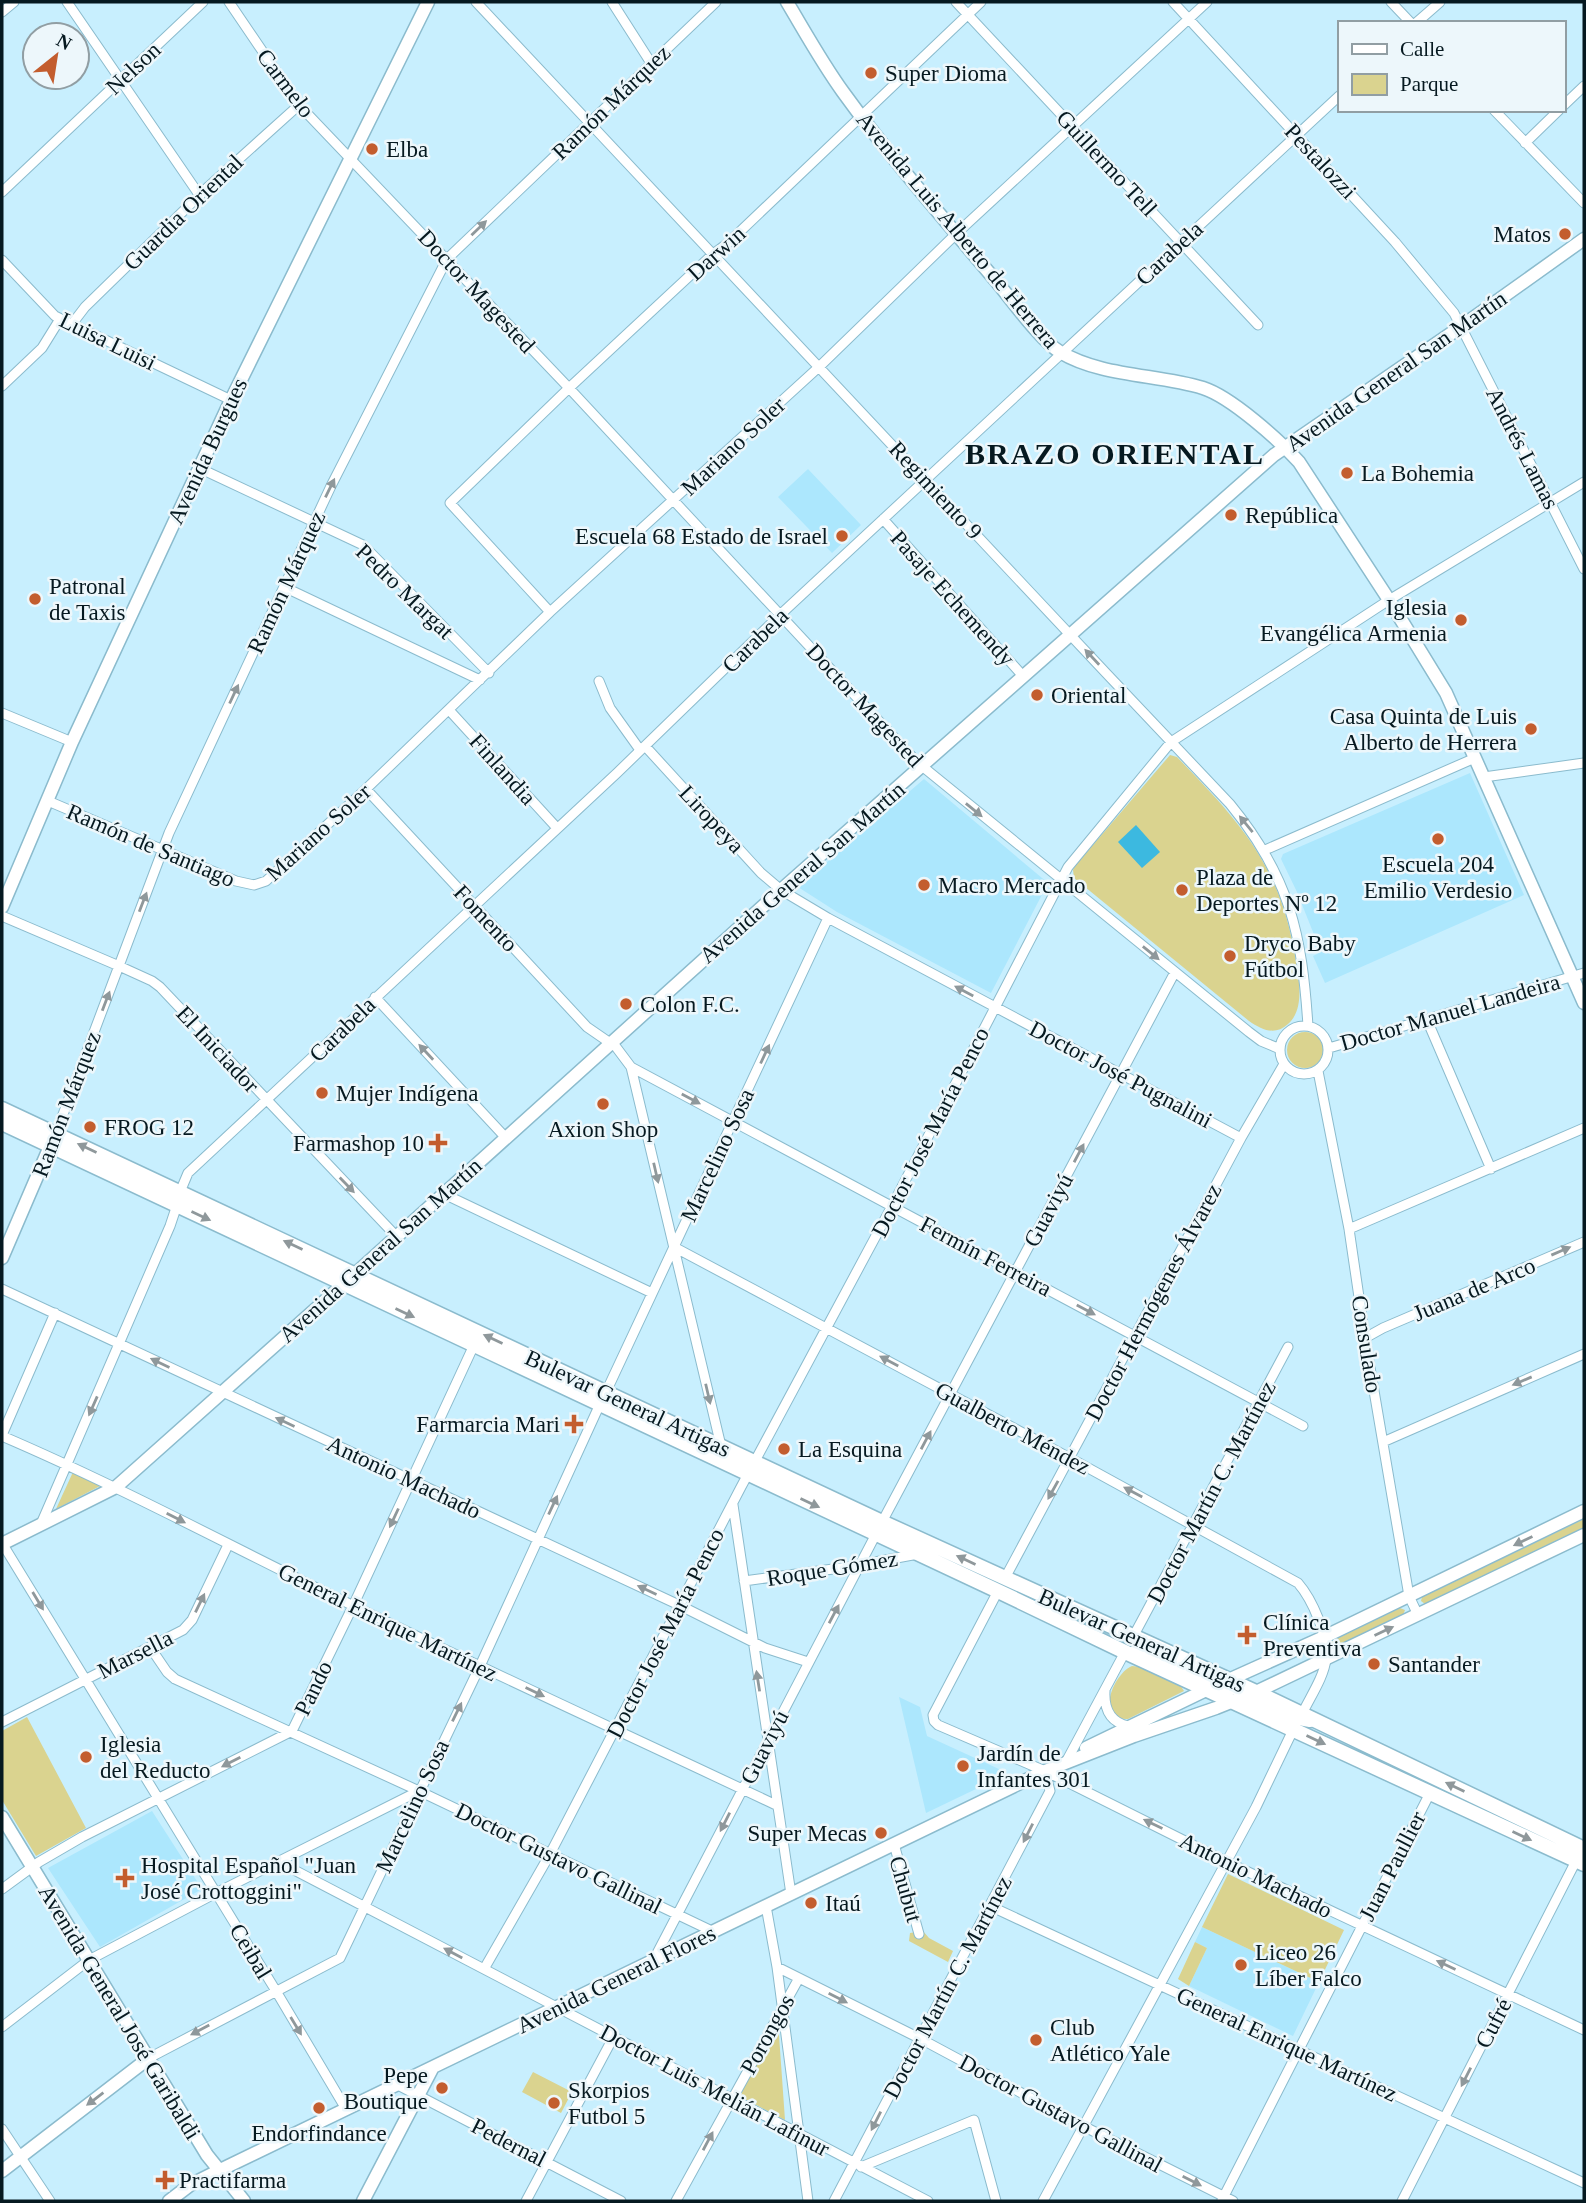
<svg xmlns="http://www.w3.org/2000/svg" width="1586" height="2203" viewBox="0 0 1586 2203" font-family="'Times New Roman',serif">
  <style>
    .built { fill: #ace7fd }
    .green { fill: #dad38f }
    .water { fill: #3cb9e0 }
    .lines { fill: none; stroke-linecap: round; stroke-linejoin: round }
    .street-casing { stroke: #8bbbcd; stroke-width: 11 }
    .secondary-casing { stroke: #8bbbcd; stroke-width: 15 }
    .primary-casing { stroke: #8bbbcd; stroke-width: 17 }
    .street { stroke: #fff; stroke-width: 9 }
    .secondary { stroke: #fff; stroke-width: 12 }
    .primary { stroke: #fff; stroke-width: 14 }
    .oneway { fill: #8f989b }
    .poi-dot { fill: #c35d2e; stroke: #edf7fb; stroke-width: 2.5 }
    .labels { text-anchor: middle; stroke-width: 5; stroke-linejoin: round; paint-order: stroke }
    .street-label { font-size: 23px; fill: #061920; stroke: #edf7fb }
    .poi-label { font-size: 23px; fill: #061920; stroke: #edf7fb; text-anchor: start }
    .district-label { font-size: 30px; font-weight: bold; letter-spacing: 2px; fill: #061920; stroke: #edf7fb }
  </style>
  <rect width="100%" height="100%" fill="#c8effe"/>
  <!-- built -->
  <path class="built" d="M808 469 861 525 832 553 778 497Z
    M1470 773 1524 895 1325 983 1313 956 1321 952 1297 892 1281 859 1283 854Z
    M924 779 1048 883 991 993 837 912 798 887Z
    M899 1697 920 1707 927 1736 1001 1770V1777L926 1813Z
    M152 1811 202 1889 100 1947 48 1868Z
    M1202 1927 1319 1982 1293 2036 1189 1986 1207 1948 1195 1942Z"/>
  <!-- green -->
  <path class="green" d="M1170 755 1177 757C1244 826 1283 869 1297 968 1300 986 1303 1011 1288 1024 1275 1036 1262 1030 1249 1021L1074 878 1073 870 1075 866Z
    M1287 1050a18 18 0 1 1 36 0a18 18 0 1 1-36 0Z
    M73 1472 100 1486 56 1509Z
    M1584 1519V1528L1425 1604 1421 1601 1422 1597Z
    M1400 1608 1405 1610 1403 1615 1335 1648 1330 1646 1332 1641Z
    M1132 1666 1142 1667 1180 1685 1184 1691 1128 1719C1094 1720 1114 1673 1132 1666Z
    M27 1717 86 1828 36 1856 2 1800V1731Z
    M1228 1874 1344 1930 1319 1982 1202 1927Z
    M923 1931 929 1938 953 1951 948 1962 909 1941 910 1933Z
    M1195 1942 1207 1948 1189 1986 1178 1979Z
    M778 2021 785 2120 737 2095Z
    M533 2072 572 2092 561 2113 522 2092Z"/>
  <!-- water -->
  <path class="water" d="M1136 825 1160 852 1142 868 1118 842Z"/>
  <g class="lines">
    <!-- street casing -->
    <g class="street-casing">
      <path id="street" d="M67 2 200 196
        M229 2 299 105 569 388 917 762 1249 1032 1261 1041 1280 1049
        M476 2C728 268 977 538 1230 804 1290 877 1302 934 1308 1026
        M612 2 651 63
        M956 2 1258 325
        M1173 2 1395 242 1454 313 1584 569
        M1391 2 1411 23
        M2 12 14 2
        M1416 23 1440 2
        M1563 106 1584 86
        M1494 110 1584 203
        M1525 143 1559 110
        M2 192 203 2
        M2 260 55 316 231 400
        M72 324 85 307 209 186 299 105
        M2 386 42 348 60 319
        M199 468 363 545 489 673
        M883 519 1023 676
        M284 587 480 680
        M550 612 450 503 569 388 712 255 728 243 981 2
        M599 681 610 708 640 750
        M449 710 557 828
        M2 713 72 742
        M645 746 761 873 781 890 828 918 1241 1138
        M1484 777 1584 763
        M366 789 587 1027 616 1047 631 1067 721 1446
        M48 801 236 881 254 885 266 881 366 789 550 612 820 366 956 234 1207 2
        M1265 850 1475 758
        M2 916 119 966 152 981 160 987 396 1236
        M375 997 506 1138
        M1427 1020 1491 1169
        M1280 1050a24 24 0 1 1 48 0a24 24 0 1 1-48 0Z
        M1329 1048 1584 973
        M631 1067 1303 1426
        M1318 1071 1349 1229 1365 1338 1409 1596 1418 1615
        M56 1133 169 833 331 486 447 259 716 2
        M180 1192 188 1173 617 773 781 614 1339 96
        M444 1194 652 1293
        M1349 1229 1584 1128
        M674 1247 1070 1458 1298 1583C1312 1599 1329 1637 1326 1659 1324 1677 1310 1697 1302 1714
        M2 1289 679 1605 765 1648 808 1662
        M1365 1338 1383 1328 1584 1242
        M606 1392 828 918
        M2 1435 55 1313
        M2 1436C114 1484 221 1541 331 1595 479 1667 628 1735 776 1805
        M1383 1442 1584 1354
        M733 1505 791 1894
        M882 1522 1175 972
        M41 1524 170 1226 177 1205
        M2 1543 276 1991 346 2109
        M1005 1578 1241 1138 1284 1064
        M744 1581 848 1567 918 1554
        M998 1591 933 1715 934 1721 938 1725 1045 1771 1225 1861 1584 2030
        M1133 1637 1288 1347
        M150 1647 167 1672 175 1679 419 1791 714 1932
        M1105 1691C1104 1709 1110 1722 1128 1726
        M2 1722 183 1630 192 1620 228 1545
        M1066 1762 1125 1652
        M894 1844 919 1934
        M279 1862 928 2201
        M2 1889 39 1862 82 1837 292 1731 353 1606 474 1345
        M766 1906 777 1967 808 2201
        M990 1906 1584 2183
        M653 1961 876 1534
        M777 1967 919 2038 1083 2126 1233 2201
        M484 1969 550 1854 741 1487 892 1206 1068 867 1171 742 1389 600 1584 482
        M2 2027 89 1960 216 1893 419 1791
        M149 2058 340 1958 480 1666 600 1404
        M396 2084 621 2201
        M2 2129 50 2201
        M861 2167 974 2120 996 2201
        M1222 2200 1430 1793
        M526 2201 614 2036
        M676 2201 799 1978
        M834 2201 1050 1791 1045 1771
        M1043 2201 1256 1807 1293 1730
        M1402 2201 1578 1857"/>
    </g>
    <!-- secondary casing -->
    <g class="secondary-casing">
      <path id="secondary" d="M787 2C805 32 822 63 843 92 890 157 944 219 996 281 1012 300 1041 341 1060 352 1102 377 1157 374 1203 388 1231 397 1279 440 1299 462L1389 600 1446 693 1584 1003
        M2 907 72 742 231 400 428 2
        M2 1258 54 1137
        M2 1544 116 1487 355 1274 781 890 1274 455 1462 326 1584 239
        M1132 1653C1174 1659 1208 1688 1251 1691
        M1242 1697 1294 1718 1310 1721
        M1086 1748 1206 1690 1324 1637 1584 1511
        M2 1817 207 2155 244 2201
        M2 2171 149 2058
        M169 2201 190 2185 218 2171 1045 1771 1134 1736 1216 1708 1256 1692 1584 1535
        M363 2201 433 2067"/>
    </g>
    <!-- primary casing -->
    <g class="primary-casing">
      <path id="primary" d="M2 1109 882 1522 1256 1692 1584 1849
        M2 1123 998 1591 1125 1652 1584 1864"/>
    </g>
    <!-- street -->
    <use href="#street" class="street"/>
    <!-- secondary -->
    <use href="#secondary" class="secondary"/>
    <!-- primary -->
    <use href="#primary" class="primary"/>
  </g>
  <!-- one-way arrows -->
  <defs><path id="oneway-solid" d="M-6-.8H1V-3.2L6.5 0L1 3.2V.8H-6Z" transform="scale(1.75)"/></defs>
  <g class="oneway">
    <use href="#oneway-solid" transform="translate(479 228) rotate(-44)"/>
    <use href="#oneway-solid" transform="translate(330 488) rotate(-64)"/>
    <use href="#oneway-solid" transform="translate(1092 657) rotate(-133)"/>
    <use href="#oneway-solid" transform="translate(234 694) rotate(-65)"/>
    <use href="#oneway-solid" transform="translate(974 810) rotate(39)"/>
    <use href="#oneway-solid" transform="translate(1246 824) rotate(-129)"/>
    <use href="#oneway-solid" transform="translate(143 902) rotate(-69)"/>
    <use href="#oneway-solid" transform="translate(1151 953) rotate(39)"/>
    <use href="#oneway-solid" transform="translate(964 991) rotate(-152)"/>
    <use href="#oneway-solid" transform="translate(106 1001) rotate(-69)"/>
    <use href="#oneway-solid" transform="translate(426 1052) rotate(-133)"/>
    <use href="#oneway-solid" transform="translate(765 1054) rotate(-65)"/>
    <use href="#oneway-solid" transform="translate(691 1099) rotate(28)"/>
    <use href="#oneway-solid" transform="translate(87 1148) rotate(-155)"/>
    <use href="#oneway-solid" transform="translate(1079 1153) rotate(-62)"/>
    <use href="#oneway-solid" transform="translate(656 1173) rotate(77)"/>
    <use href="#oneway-solid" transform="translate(347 1185) rotate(46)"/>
    <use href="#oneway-solid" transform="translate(201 1216) rotate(25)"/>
    <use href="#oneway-solid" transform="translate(293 1245) rotate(-155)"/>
    <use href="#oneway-solid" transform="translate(1561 1251) rotate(-23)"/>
    <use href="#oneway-solid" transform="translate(1086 1310) rotate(28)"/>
    <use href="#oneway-solid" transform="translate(405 1313) rotate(25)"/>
    <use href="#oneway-solid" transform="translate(493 1339) rotate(-155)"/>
    <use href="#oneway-solid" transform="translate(889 1361) rotate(-152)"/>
    <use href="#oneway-solid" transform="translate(160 1363) rotate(-154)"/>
    <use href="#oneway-solid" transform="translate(1522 1381) rotate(157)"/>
    <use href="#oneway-solid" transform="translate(708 1394) rotate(77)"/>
    <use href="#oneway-solid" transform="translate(93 1406) rotate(114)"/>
    <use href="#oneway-solid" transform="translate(285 1422) rotate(-155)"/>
    <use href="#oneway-solid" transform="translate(926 1440) rotate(-62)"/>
    <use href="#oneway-solid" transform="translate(1053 1490) rotate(119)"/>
    <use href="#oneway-solid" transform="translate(1133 1492) rotate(-152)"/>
    <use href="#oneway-solid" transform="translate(810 1503) rotate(25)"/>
    <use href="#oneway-solid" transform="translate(553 1505) rotate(-65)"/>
    <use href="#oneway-solid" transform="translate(176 1518) rotate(27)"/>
    <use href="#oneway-solid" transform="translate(394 1518) rotate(115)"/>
    <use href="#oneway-solid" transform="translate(1523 1541) rotate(154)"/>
    <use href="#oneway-solid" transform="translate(966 1560) rotate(-155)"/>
    <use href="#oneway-solid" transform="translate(647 1590) rotate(-155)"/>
    <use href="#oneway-solid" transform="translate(38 1601) rotate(59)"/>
    <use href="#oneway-solid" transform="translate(200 1603) rotate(-64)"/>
    <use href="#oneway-solid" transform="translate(834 1614) rotate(-62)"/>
    <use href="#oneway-solid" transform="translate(1384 1631) rotate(-25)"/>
    <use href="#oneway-solid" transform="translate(758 1681) rotate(-99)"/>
    <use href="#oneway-solid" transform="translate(535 1692) rotate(26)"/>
    <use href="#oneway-solid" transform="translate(457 1712) rotate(-64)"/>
    <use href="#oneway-solid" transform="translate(1316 1740) rotate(25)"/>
    <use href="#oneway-solid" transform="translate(231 1762) rotate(153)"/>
    <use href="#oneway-solid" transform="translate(1455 1787) rotate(-154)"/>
    <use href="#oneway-solid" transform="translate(725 1822) rotate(117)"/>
    <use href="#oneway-solid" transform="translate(1153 1824) rotate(-154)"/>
    <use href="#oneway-solid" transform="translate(1028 1833) rotate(117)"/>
    <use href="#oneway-solid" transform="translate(1522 1836) rotate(25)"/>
    <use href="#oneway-solid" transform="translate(453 1953) rotate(-152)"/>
    <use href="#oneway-solid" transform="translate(1446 1965) rotate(-155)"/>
    <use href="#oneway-solid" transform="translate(838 1998) rotate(27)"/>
    <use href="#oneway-solid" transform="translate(296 2026) rotate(59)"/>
    <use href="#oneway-solid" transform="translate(200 2030) rotate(152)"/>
    <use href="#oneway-solid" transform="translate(1466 2077) rotate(117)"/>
    <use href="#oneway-solid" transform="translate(95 2099) rotate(143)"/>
    <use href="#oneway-solid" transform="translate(876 2121) rotate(117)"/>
    <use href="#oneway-solid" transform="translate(708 2141) rotate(-62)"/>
    <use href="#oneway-solid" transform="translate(1192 2181) rotate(27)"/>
  </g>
  <!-- markers -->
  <g class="poi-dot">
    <circle cx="871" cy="73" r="7"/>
    <circle cx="372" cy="149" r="7"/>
    <circle cx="1565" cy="234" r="7"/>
    <circle cx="1347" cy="473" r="7"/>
    <circle cx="1231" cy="515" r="7"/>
    <circle cx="842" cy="536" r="7"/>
    <circle cx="35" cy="599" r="7"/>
    <circle cx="1461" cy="620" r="7"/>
    <circle cx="1037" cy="695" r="7"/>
    <circle cx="1531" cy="729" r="7"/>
    <circle cx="1438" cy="839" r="7"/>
    <circle cx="924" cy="885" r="7"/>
    <circle cx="1182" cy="890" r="7"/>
    <circle cx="1230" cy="956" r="7"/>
    <circle cx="626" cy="1004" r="7"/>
    <circle cx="322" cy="1093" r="7"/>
    <circle cx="603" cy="1104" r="7"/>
    <circle cx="90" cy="1127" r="7"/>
    <path d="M434.5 1132.5h7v7h7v7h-7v7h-7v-7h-7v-7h7z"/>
    <path d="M570.5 1413.5h7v7h7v7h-7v7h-7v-7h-7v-7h7z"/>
    <circle cx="784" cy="1449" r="7"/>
    <path d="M1243.5 1624.5h7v7h7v7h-7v7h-7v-7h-7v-7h7z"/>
    <circle cx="1374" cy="1664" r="7"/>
    <circle cx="86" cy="1757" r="7"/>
    <circle cx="963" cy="1766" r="7"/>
    <circle cx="881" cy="1833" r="7"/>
    <path d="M121.5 1867.5h7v7h7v7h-7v7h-7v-7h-7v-7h7z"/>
    <circle cx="811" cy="1903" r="7"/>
    <circle cx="1241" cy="1965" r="7"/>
    <circle cx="1036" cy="2040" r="7"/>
    <circle cx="442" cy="2088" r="7"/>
    <circle cx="554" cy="2103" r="7"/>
    <circle cx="319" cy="2108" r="7"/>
    <path d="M161.5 2169.5h7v7h7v7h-7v7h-7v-7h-7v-7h7z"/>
  </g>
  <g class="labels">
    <!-- street labels -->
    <g class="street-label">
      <text transform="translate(133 68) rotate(-43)" y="8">Nelson</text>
      <text transform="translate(286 83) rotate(53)" y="8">Carmelo</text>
      <text transform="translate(611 102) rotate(-44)" y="8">Ramón Márquez</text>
      <text transform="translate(1321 161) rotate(47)" y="8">Pestalozzi</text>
      <text transform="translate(1107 163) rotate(47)" y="8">Guillermo Tell</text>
      <text transform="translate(183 212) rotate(-44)" y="8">Guardia Oriental</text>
      <text transform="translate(958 230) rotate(50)" y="8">Avenida Luis Alberto de Herrera</text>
      <text transform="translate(716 253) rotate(-42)" y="8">Darwin</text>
      <text transform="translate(1169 253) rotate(-43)" y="8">Carabela</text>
      <text transform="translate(477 291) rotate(47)" y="8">Doctor Magested</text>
      <text transform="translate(108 341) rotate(26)" y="8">Luisa Luisi</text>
      <text transform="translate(1396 371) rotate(-35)" y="8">Avenida General San Martín</text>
      <text transform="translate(733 446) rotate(-43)" y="8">Mariano Soler</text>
      <text transform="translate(1523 448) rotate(63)" y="8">Andrés Lamas</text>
      <text transform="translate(207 451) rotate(-65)" y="8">Avenida Burgues</text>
      <text transform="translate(936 490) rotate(47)" y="8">Regimiento 9</text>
      <text transform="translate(286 582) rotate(-65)" y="8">Ramón Márquez</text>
      <text transform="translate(405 591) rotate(44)" y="8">Pedro Margat</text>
      <text transform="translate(953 598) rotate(48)" y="8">Pasaje Echemendy</text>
      <text transform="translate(755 640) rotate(-44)" y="8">Carabela</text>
      <text transform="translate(865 705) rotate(47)" y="8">Doctor Magested</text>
      <text transform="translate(503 769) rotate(48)" y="8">Finlandia</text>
      <text transform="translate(712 819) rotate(47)" y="8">Liropeya</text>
      <text transform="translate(318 832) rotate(-42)" y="8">Mariano Soler</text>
      <text transform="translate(151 845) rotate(23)" y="8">Ramón de Santiago</text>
      <text transform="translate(802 872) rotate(-41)" y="8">Avenida General San Martín</text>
      <text transform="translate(486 918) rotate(47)" y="8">Fomento</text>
      <text transform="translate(1450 1012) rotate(-16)" y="8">Doctor Manuel Landeira</text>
      <text transform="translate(342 1029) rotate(-44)" y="8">Carabela</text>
      <text transform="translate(218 1049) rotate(47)" y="8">El Iniciador</text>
      <text transform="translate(1121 1074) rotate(28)" y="8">Doctor José Pugnalini</text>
      <text transform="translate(66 1104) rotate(-69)" y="8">Ramón Márquez</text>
      <text transform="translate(930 1132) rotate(-63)" y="8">Doctor José María Penco</text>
      <text transform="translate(717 1155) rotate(-65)" y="8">Marcelino Sosa</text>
      <text transform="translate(1048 1210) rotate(-62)" y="8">Guaviyú</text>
      <text transform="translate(380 1250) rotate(-42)" y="8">Avenida General San Martín</text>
      <text transform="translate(986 1256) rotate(28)" y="8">Fermín Ferreira</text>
      <text transform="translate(1474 1289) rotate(-23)" y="8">Juana de Arco</text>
      <text transform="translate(1153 1302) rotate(-62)" y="8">Doctor Hermógenes Álvarez</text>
      <text transform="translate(1367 1344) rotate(81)" y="8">Consulado</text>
      <text transform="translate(628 1403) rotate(25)" y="8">Bulevar General Artigas</text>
      <text transform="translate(1013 1428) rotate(28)" y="8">Gualberto Méndez</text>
      <text transform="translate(404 1477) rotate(25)" y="8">Antonio Machado</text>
      <text transform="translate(1211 1492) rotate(-62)" y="8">Doctor Martín C. Martínez</text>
      <text transform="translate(832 1568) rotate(-9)" y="8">Roque Gómez</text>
      <text transform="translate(388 1622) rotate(26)" y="8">General Enrique Martínez</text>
      <text transform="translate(665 1633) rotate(-63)" y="8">Doctor José María Penco</text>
      <text transform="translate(1142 1640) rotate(24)" y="8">Bulevar General Artigas</text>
      <text transform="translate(135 1654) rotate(-27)" y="8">Marsella</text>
      <text transform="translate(313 1688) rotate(-64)" y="8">Pando</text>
      <text transform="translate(764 1747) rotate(-63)" y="8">Guaviyú</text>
      <text transform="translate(412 1806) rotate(-65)" y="8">Marcelino Sosa</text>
      <text transform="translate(559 1858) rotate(26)" y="8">Doctor Gustavo Gallinal</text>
      <text transform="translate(1392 1866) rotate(-63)" y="8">Juan Paullier</text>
      <text transform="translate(1256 1875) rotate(26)" y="8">Antonio Machado</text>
      <text transform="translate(906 1889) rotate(74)" y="8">Chubut</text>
      <text transform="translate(251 1951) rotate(59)" y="8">Ceibal</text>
      <text transform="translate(616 1979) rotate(-26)" y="8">Avenida General Flores</text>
      <text transform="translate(947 1987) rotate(-62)" y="8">Doctor Martín C. Martínez</text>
      <text transform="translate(120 2012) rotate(59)" y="8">Avenida General José Garibaldi</text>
      <text transform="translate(1493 2023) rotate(-63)" y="8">Cufré</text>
      <text transform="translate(767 2034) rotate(-61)" y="8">Porongos</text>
      <text transform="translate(1287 2044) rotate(25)" y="8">General Enrique Martínez</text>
      <text transform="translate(715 2090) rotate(28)" y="8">Doctor Luis Melián Lafinur</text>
      <text transform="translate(1061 2113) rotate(28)" y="8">Doctor Gustavo Gallinal</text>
      <text transform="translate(509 2142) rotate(27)" y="8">Pedernal</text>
    </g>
    <!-- poi labels -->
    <g class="poi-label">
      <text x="885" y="81">Super Dioma</text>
      <text x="386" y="157">Elba</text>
      <text x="1551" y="242" text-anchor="end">Matos</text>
      <text x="1361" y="481">La Bohemia</text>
      <text x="1245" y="523">República</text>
      <text x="828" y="544" text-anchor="end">Escuela 68 Estado de Israel</text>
      <text x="49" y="594">Patronal<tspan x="49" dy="26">de Taxis</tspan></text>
      <text x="1447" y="615" text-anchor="end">Iglesia<tspan x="1447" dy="26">Evangélica Armenia</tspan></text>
      <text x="1051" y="703">Oriental</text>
      <text x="1517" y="724" text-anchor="end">Casa Quinta de Luis<tspan x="1517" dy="26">Alberto de Herrera</tspan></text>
      <text x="1438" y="872" text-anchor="middle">Escuela 204<tspan x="1438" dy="26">Emilio Verdesio</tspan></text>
      <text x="1196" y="885">Plaza de<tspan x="1196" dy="26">Deportes Nº 12</tspan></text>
      <text x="938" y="893">Macro Mercado</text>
      <text x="1244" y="951">Dryco Baby<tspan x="1244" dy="26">Fútbol</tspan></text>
      <text x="640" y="1012">Colon F.C.</text>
      <text x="336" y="1101">Mujer Indígena</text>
      <text x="104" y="1135">FROG 12</text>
      <text x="603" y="1137" text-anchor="middle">Axion Shop</text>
      <text x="424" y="1151" text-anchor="end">Farmashop 10</text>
      <text x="560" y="1432" text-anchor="end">Farmarcia Mari</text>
      <text x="798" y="1457">La Esquina</text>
      <text x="1263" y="1630">Clínica<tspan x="1263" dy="26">Preventiva</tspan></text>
      <text x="1388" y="1672">Santander</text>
      <text x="100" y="1752">Iglesia<tspan x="100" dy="26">del Reducto</tspan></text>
      <text x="977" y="1761">Jardín de<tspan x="977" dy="26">Infantes 301</tspan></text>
      <text x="867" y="1841" text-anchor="end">Super Mecas</text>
      <text x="141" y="1873">Hospital Español "Juan<tspan x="141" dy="26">José Crottoggini"</tspan></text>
      <text x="825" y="1911">Itaú</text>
      <text x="1255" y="1960">Liceo 26<tspan x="1255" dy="26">Líber Falco</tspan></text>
      <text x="1050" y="2035">Club<tspan x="1050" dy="26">Atlético Yale</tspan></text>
      <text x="428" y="2083" text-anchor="end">Pepe<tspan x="428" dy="26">Boutique</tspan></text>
      <text x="568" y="2098">Skorpios<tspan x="568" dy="26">Futbol 5</tspan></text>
      <text x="319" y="2141" text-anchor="middle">Endorfindance</text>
      <text x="179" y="2188">Practifarma</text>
    </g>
    <!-- district labels -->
    <g class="district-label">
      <text x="1115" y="464">BRAZO ORIENTAL</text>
    </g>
  </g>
  <!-- border -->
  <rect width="1586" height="2203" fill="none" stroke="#061920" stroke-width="7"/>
  <!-- legend -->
  <rect x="1338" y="21" width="228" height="91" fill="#edf7fb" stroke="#919ea3" stroke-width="2"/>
  <rect x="1352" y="44" width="35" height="10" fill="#ffffff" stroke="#919ea3" stroke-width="2"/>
  <text x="1400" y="56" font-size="21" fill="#061920">Calle</text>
  <rect x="1352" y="74" width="35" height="21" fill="#dad38f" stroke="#919ea3" stroke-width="2"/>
  <text x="1400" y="91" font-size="21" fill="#061920">Parque</text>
  <!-- north arrow -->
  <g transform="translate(56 56) rotate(30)"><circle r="33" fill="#edf7fb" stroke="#919ea3" stroke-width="2"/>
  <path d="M0-5L12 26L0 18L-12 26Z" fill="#c35d2e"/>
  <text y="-10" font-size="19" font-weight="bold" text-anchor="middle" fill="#061920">N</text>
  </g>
</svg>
